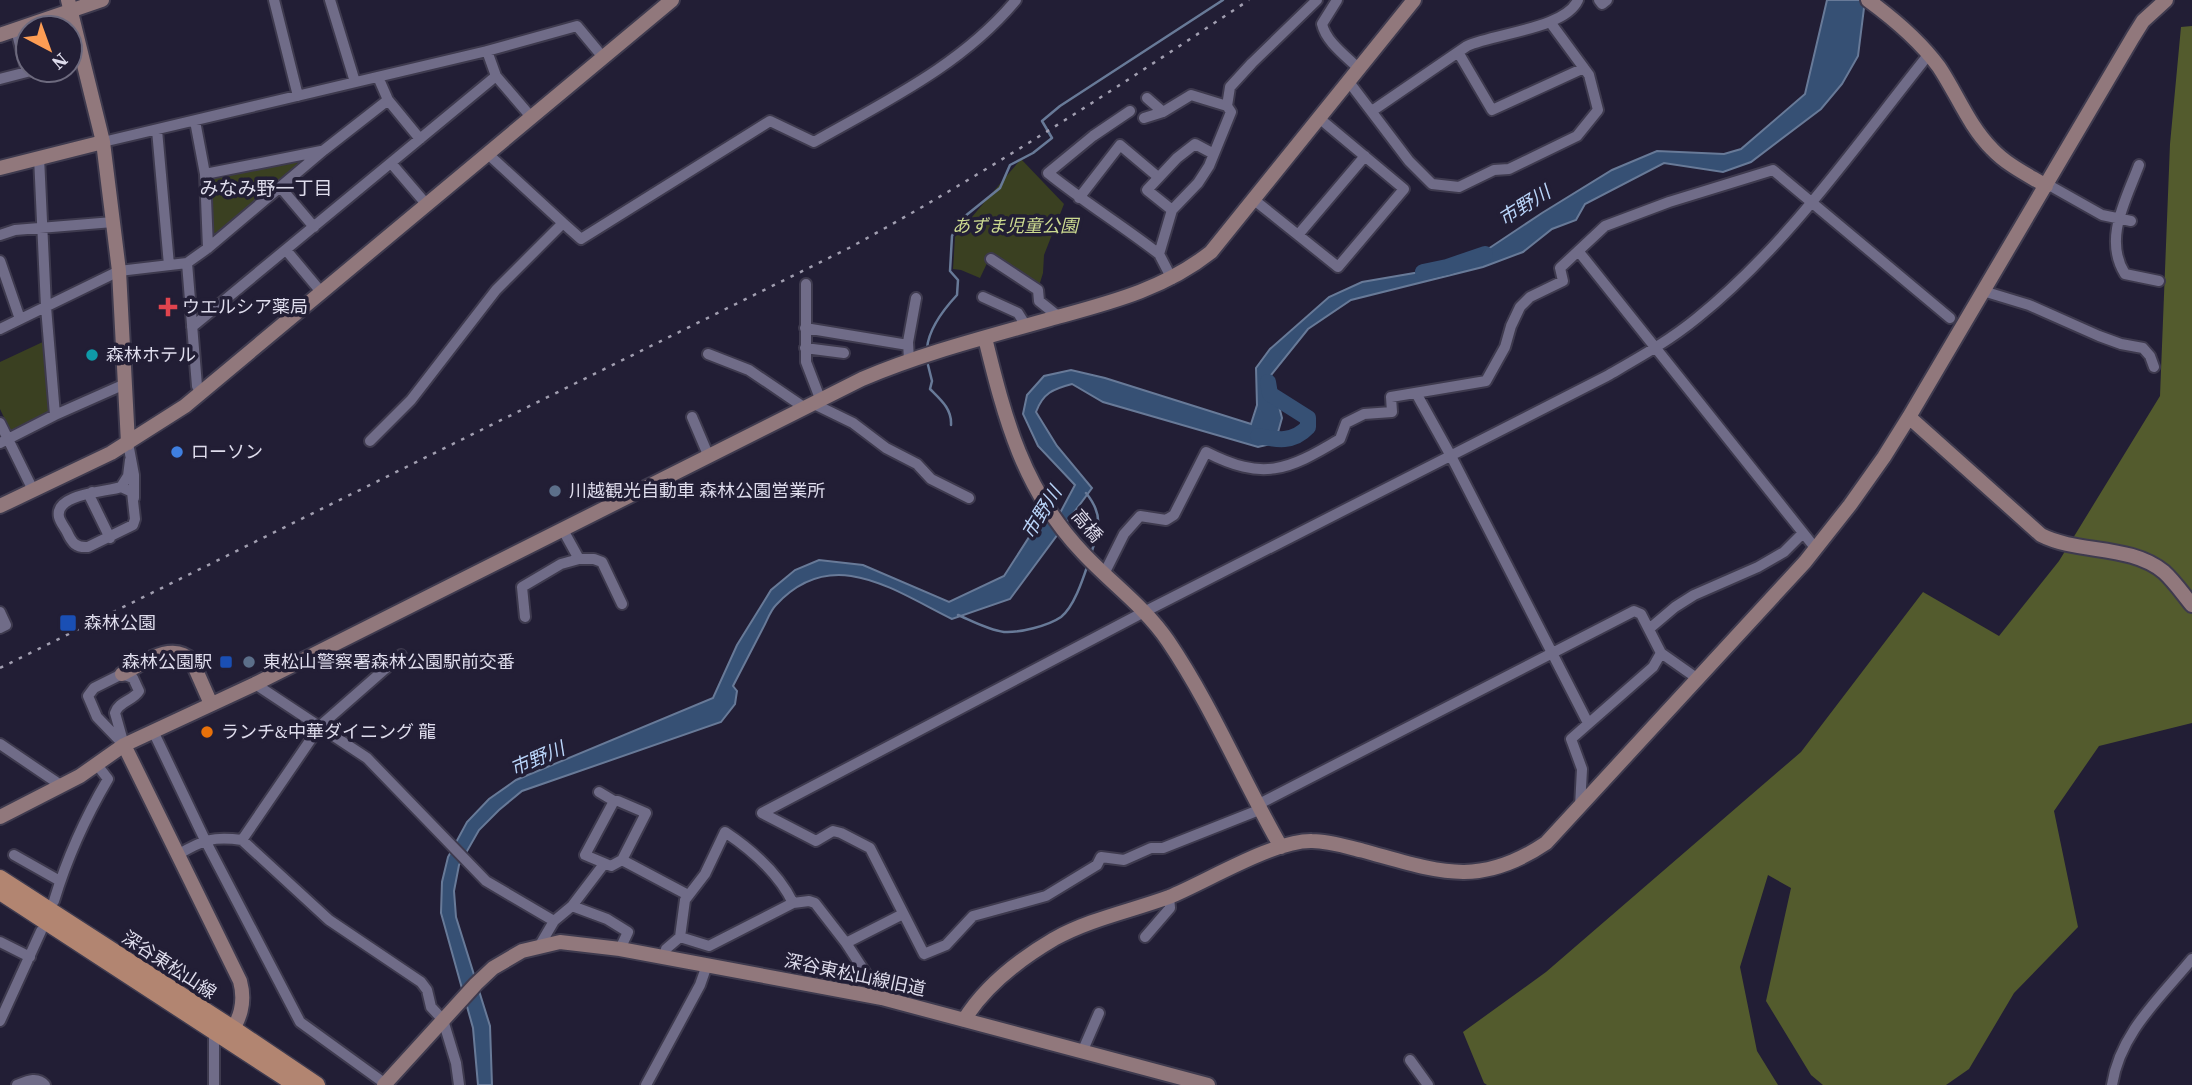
<svg xmlns="http://www.w3.org/2000/svg" width="2192" height="1085" viewBox="0 0 2192 1085" font-family="'Source Serif 4','Noto Sans JP',serif">
  <style>
    .green { fill: #3a4021 }
    .forest { fill: #535b2d }
    .water { fill: #365074; stroke: #687a98; stroke-width: 2 }
    .lines { fill: none; stroke-linecap: round; stroke-linejoin: round }
    .stream { stroke: #687a98; stroke-width: 2.5 }
    .river { stroke: #365074; stroke-width: 16 }
    .street-casing { stroke: #3e3a4e; stroke-width: 14 }
    .secondary-casing { stroke: #3e3a4e; stroke-width: 18 }
    .primary-casing { stroke: #3e3a4e; stroke-width: 19 }
    .street { stroke: #706c88; stroke-width: 10 }
    .secondary { stroke: #91787c; stroke-width: 14 }
    .primary { stroke: #b28571; stroke-width: 16 }
    .rail { stroke: #a19eb0; stroke-width: 2.5; stroke-dasharray: 3.5 7; stroke-linecap: butt }
    .health-dot { fill: #e0444e; stroke: #221e35; stroke-width: 2.5 }
    .culture-dot { fill: #0f9aa8; stroke: #221e35; stroke-width: 2.5 }
    .shop-dot { fill: #3f7fe0; stroke: #221e35; stroke-width: 2.5 }
    .service-dot { fill: #5c6f8a; stroke: #221e35; stroke-width: 2.5 }
    .transit-dot { fill: #1a4fb4; stroke: #221e35; stroke-width: 2.5 }
    .food-dot { fill: #e8710a; stroke: #221e35; stroke-width: 2.5 }
    .labels { text-anchor: middle; stroke-width: 7; stroke-linejoin: round; paint-order: stroke }
    .park-label { font-size: 18px; font-style: italic; fill: #ccda90; stroke: #221e35 }
    .poi-label { font-size: 18px; fill: #dedcec; stroke: #221e35; text-anchor: start }
    .street-label { font-size: 18px; fill: #dedcec; stroke: #221e35 }
    .neighbourhood-label { font-size: 19px; fill: #dedcec; stroke: #221e35 }
    .water-label { font-size: 19px; font-style: italic; fill: #b9d4f9; stroke: #221e35 }
  </style>
  <rect width="100%" height="100%" fill="#221e35"/>
  <!-- green -->
  <path class="green" d="M305 155 308 160 217 237 211 234 207 181 214 177Z
    M1021 159 1064 204 1044 255 1043 273 1039 286 990 257 980 278 961 270 953 269 955 237Z
    M47 340 50 414 14 432 10 430 0 409V362Z"/>
  <!-- forest -->
  <path class="forest" d="M2192 26V723L2099 746 2054 811 2078 927 2014 993 1969 1069 1946 1085H1823L1811 1075 1766 1001 1791 888 1768 875 1740 967 1757 1051 1778 1085H1487L1484 1083 1463 1032 1546 972 1801 752 1923 592 1999 636 2059 561 2160 396 2170 144 2181 27Z"/>
  <!-- water -->
  <path class="water" d="M1827 0H1865L1858 56 1842 84 1821 109 1751 162 1723 172 1664 163 1585 204 1576 220 1552 229 1523 252 1483 267 1351 300 1308 329 1271 375 1282 418 1275 443 1258 447 1103 402 1072 384C1053 389 1043 393 1036 412L1057 446 1092 488 1010 599 952 619C893 590 832 544 776 605 770 611 767 621 763 628 753 647 743 667 733 686L737 691 735 704 721 722 522 791 499 810 479 830 459 865 454 891 456 917 490 1026 492 1085H478L473 1028 441 913 442 882 448 857 467 822 489 799 516 780 713 698 737 645 771 590 795 570 819 560 863 565 949 602 1004 576 1042 517 1060 513 1075 485 1038 446 1023 414 1027 395 1044 376 1071 370 1105 378 1251 424 1257 405 1256 368 1270 349 1329 297 1362 282 1455 266 1488 249 1542 213 1612 170 1657 151 1724 154 1741 149 1805 94Z"/>
  <g class="lines">
    <!-- stream -->
    <path class="stream" d="M927 348C929 328 943 310 957 295L958 280 950 271 952 236 959 221 1000 188 1010 165 1033 153 1052 138 1042 121 1060 106 1223 0
      M928 365 932 381 930 389C941 400 952 409 951 425
      M1086 493C1104 515 1099 529 1091 554
      M958 615C972 621 988 630 1004 632 1019 633 1048 626 1061 617 1074 607 1083 579 1088 564"/>
    <!-- river -->
    <path class="river" d="M1423 272 1447 267 1485 254
      M1258 436C1277 440 1293 443 1308 427V418L1270 394 1268 382"/>
    <!-- street casing -->
    <g class="street-casing">
      <path id="street" d="M274 0 298 96
        M330 0 355 82
        M1337 0 1322 24C1326 42 1346 56 1359 69
        M1599 0 1602 4 1607 0
        M487 51 496 76 532 118
        M1458 52 1492 110 1584 68
        M378 77 388 100 420 139
        M0 79 27 72 16 30
        M1349 82 1409 161 1432 184 1459 187 1494 170 1509 169 1577 136 1598 110 1589 75 1550 22
        M1147 98 1163 112 1191 95 1227 106
        M1130 111 1093 136 1048 173C1084 202 1123 226 1159 254
        M1372 111 1467 46C1495 33 1565 29 1578 0
        M1144 118 1163 112
        M195 121 205 174 208 248
        M157 130 169 265
        M103 142 487 51 577 26 602 56
        M39 157 46 307 55 415
        M391 163 427 205
        M2139 165C2126 200 2103 239 2125 274L2159 281
        M205 174 321 151
        M2047 184 2102 215 2131 221
        M281 188 314 227
        M1079 198 1120 145 1158 177
        M1253 199 1338 267 1404 189 1319 118
        M1172 210 1147 190 1177 158 1195 144 1212 153
        M563 223 581 239 770 121 814 142C886 101 962 65 1016 0
        M0 235 15 230 113 222
        M1298 235 1365 156
        M286 250 322 293
        M1579 252 1816 549
        M991 259 1038 290 1039 301 1059 317
        M0 261 20 319
        M187 263 197 386 201 393
        M1172 279 1159 254 1172 210 1198 183 1209 166 1231 112 1227 106 1230 87 1252 63 1317 0
        M806 284V362L821 401
        M1983 291 2029 305 2099 336 2121 344 2143 348 2150 356 2154 367
        M983 297 1018 313 1026 326
        M192 327 496 76
        M805 328 908 345
        M0 329 119 271 187 263 208 248 324 150 388 100
        M805 348 844 353
        M708 354 749 370 805 408
        M909 360 908 342 916 298
        M1416 393 1451 456 1588 723
        M814 404 853 423 886 448 917 464 931 479 969 498
        M692 417 709 457
        M0 423 33 490
        M370 441 411 400 496 290 563 223 488 154
        M0 443 55 415 125 384
        M128 443 134 475V498
        M121 487 132 492 135 519 133 525 88 547C76 548 72 543 67 532 65 528 60 522 59 517 54 493 108 492 121 487L128 476 130 460
        M92 492 90 497 110 538
        M563 530 579 559H594L602 562 622 604
        M1104 574 1124 534 1140 516 1166 520 1174 515 1206 452C1263 481 1287 471 1340 439L1346 423 1364 414 1392 412 1391 397 1486 381 1505 347 1511 326 1520 307 1530 297 1563 281 1560 268 1605 226 1669 202 1773 170 1950 318
        M0 612 6 625 0 628
        M525 617 522 587 561 564 579 559
        M1649 629 1675 607 1694 595 1758 567 1784 552 1803 533
        M122 674 133 678 139 691C133 701 119 701 115 713L124 745 97 717 88 696 94 688Z
        M255 684 367 758 486 881 554 921 572 906 607 919 628 932 620 949
        M153 731 205 840 300 1022 387 1085
        M0 744 62 786
        M599 792 614 801
        M614 801H618L646 813 622 860 611 866 585 855Z
        M1257 805 1634 611 1641 614 1661 653 1698 679
        M1580 807 1582 769 1571 739 1653 667 1661 653
        M1259 810 1163 848H1151L1124 860 1101 857 1097 865 1046 896 973 916 946 945 924 954 870 848 841 833 833 831 816 841 762 813 1144 612 1607 376C1638 358 1669 341 1697 318 1788 245 1856 145 1929 54
        M242 840 320 726 401 655
        M179 854C203 840 213 836 242 840L329 920 421 982 427 990 431 1007 443 1020 456 1063 459 1085
        M14 855 60 881
        M622 860 688 895
        M54 901C67 858 85 818 108 779L98 766
        M572 906 604 864
        M680 937 709 946 793 903 809 901 815 903 846 943 882 998
        M1145 937 1170 908 1169 897
        M0 942 30 957
        M846 943 903 914
        M540 945 554 921
        M664 956 666 949 680 937 685 900 705 874 725 832C752 850 779 874 793 903
        M0 1021 41 931
        M214 1031V1085
        M1083 1050 1099 1013
        M1410 1060 1428 1085
        M17 1085C27 1081 37 1076 45 1085
        M646 1085 700 985 707 965
        M2112 1085C2120 1033 2160 998 2192 959"/>
    </g>
    <!-- secondary casing -->
    <g class="secondary-casing">
      <path id="secondary" d="M68 0 103 142 119 271 128 443
        M1868 0C1894 19 1920 41 1939 67 1957 94 1969 126 1992 149 2007 165 2028 175 2046 186
        M0 35 102 0
        M0 168 103 142
        M985 338C1005 419 1023 490 1083 553 1111 583 1145 607 1168 641 1212 706 1242 779 1281 847
        M1909 417 2041 535C2078 554 2130 544 2164 572 2174 581 2183 594 2192 605
        M0 506 111 453 185 406 672 0
        M122 674C142 664 172 640 192 661L211 704
        M124 745 240 981C246 1003 240 1019 228 1038
        M0 817 80 776 124 745 255 684 862 379C923 353 987 337 1050 319 1108 303 1163 290 1211 252L1414 0
        M964 1020C985 986 1020 959 1054 939 1090 919 1131 911 1169 897 1206 882 1274 840 1312 841 1330 841 1347 847 1364 851 1437 871 1478 889 1546 843L1805 562 1850 505 1884 457 1909 417 2133 37 2143 21 2166 0
        M384 1085 476 984 493 968 522 951 560 942 620 949 882 998 1208 1085"/>
    </g>
    <!-- primary casing -->
    <g class="primary-casing">
      <path id="primary" d="M0 878 234 1029 317 1085
        M0 892 296 1085"/>
    </g>
    <!-- street -->
    <use href="#street" class="street"/>
    <!-- secondary -->
    <use href="#secondary" class="secondary"/>
    <!-- primary -->
    <use href="#primary" class="primary"/>
    <!-- rail -->
    <path class="rail" d="M0 668 849 248C987 173 1118 87 1249 0"/>
  </g>
  <!-- markers -->
  <path class="health-dot" d="M164.5 296.5h7v7h7v7h-7v7h-7v-7h-7v-7h7z"/>
  <circle class="culture-dot" cx="92" cy="355" r="7"/>
  <circle class="shop-dot" cx="177" cy="452" r="7"/>
  <g class="service-dot">
    <circle cx="555" cy="491" r="7"/>
    <circle cx="249" cy="662" r="7"/>
  </g>
  <g class="transit-dot">
    <rect x="59" y="614" width="18" height="18" rx="3.5"/>
    <rect x="219" y="655" width="14" height="14" rx="3.5"/>
  </g>
  <circle class="food-dot" cx="207" cy="732" r="7"/>
  <g class="labels">
    <!-- park labels -->
    <g class="park-label">
      <text x="1015" y="232">あずま児童公園</text>
    </g>
    <!-- poi labels -->
    <g class="poi-label">
      <text x="182" y="313">ウエルシア薬局</text>
      <text x="106" y="361">森林ホテル</text>
      <text x="191" y="458">ローソン</text>
      <text x="569" y="497">川越観光自動車 森林公園営業所</text>
      <text x="84" y="629">森林公園</text>
      <text x="212" y="668" text-anchor="end">森林公園駅</text>
      <text x="263" y="668">東松山警察署森林公園駅前交番</text>
      <text x="221" y="738">ランチ&amp;中華ダイニング 龍</text>
    </g>
    <!-- street labels -->
    <g class="street-label">
      <text transform="translate(1087 526) rotate(50)" y="6">高橋</text>
      <text transform="translate(169 965) rotate(33)" y="6">深谷東松山線</text>
      <text transform="translate(855 975) rotate(12)" y="6">深谷東松山線旧道</text>
    </g>
    <!-- neighbourhood labels -->
    <g class="neighbourhood-label">
      <text x="266" y="195">みなみ野一丁目</text>
    </g>
    <!-- water labels -->
    <g class="water-label">
      <text transform="translate(1524 205) rotate(-32)" y="7">市野川</text>
      <text transform="translate(1041 512) rotate(-58)" y="7">市野川</text>
      <text transform="translate(537 758) rotate(-23)" y="7">市野川</text>
    </g>
  </g>
  <!-- north arrow -->
  <g transform="translate(49 49) rotate(139)"><circle r="33" fill="#221e35" stroke="#6d6a7e" stroke-width="2"/>
  <path d="M0-5L12 26L0 18L-12 26Z" fill="#fd9d54"/>
  <text y="-10" font-size="19" font-weight="bold" text-anchor="middle" fill="#dedcec">N</text>
  </g>
</svg>
